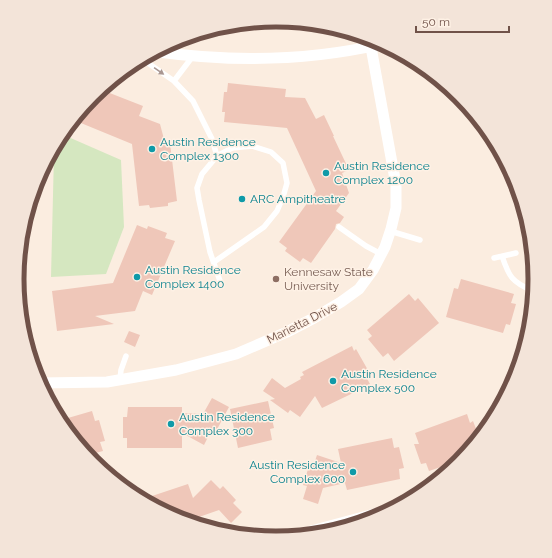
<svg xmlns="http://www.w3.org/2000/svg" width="552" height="558" viewBox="0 0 552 558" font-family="Raleway,sans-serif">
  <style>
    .green { fill: #d5e7c0 }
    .building { fill: #efc7b9 }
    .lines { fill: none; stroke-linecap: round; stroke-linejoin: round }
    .service { stroke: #fff; stroke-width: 5.5 }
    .minor { stroke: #fff; stroke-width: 11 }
    .oneway { fill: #a99792 }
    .culture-dot { fill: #0f9aa8; stroke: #fef1e5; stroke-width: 1.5 }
    .education-dot { fill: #8d6e63; stroke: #fef1e5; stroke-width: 1.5 }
    .labels { text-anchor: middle; stroke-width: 3; stroke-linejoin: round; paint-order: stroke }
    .culture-label { font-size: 12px; fill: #0d838f; stroke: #fef1e5; text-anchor: start }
    .education-label { font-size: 12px; fill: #785e54; stroke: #fef1e5; text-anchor: start }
    .street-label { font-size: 12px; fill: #705249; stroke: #fef1e5 }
    .rim { fill: none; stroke: #705249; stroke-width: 5 }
  </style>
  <rect width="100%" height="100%" fill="#fbede0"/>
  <!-- green -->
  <path class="green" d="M66 136 121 160 124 227 106 274 51 277 54 154Z"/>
  <!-- building -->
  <path class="building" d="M228 83 286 89 285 97 305 98 316 119 324 115 334 136H333L349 170 342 173 349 193 336 211 344 217 340 223 336 224 335 229 311 263 303 258 300 262 285 251 287 248 279 242 316 191 305 167 287 128 224 122 225 112H222L224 92H227Z
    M102 90 143 106 139 116 160 124 165 143H170L177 201 168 203V206L150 208 149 205 139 206 132 144 76 121 93 96Z
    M137 225 147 229 148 226 167 233 165 238 175 241 152 295 143 291 135 311 95 316 114 324 57 331 52 291 113 283Z
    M461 279 514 294 511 303 516 304 510 325 506 324 503 333 446 317 454 288 458 289Z
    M409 294 415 301 418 298 439 323 394 361 388 353 383 357 368 339 372 336 367 330Z
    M129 331 140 335 135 347 124 342Z
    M352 346 354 351 356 349 369 372 365 375 370 384 349 395 322 408 315 396 300 417 290 410 288 413 270 400 275 399 263 391 272 378 285 388 301 379 300 377 304 375 302 372Z
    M212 398 229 407 214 435 210 433 204 445 182 433V448H127V438H123V417H127L128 407H182V413L203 414Z
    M268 401 274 428 270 429 272 440 238 448 230 409Z
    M92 411 95 421 99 420 105 441 100 442 103 451 88 455 72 432 68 418Z
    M467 414 470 423 473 421 478 434 461 460 429 471 426 463 421 464 414 444H419L415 433Z
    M392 438 394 448 399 447 404 468 399 469 400 479 347 490 345 483 323 488 318 504 303 499 307 486 303 485 309 466 313 467 317 455 341 463 338 449Z
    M211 480 220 489 223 486 236 500 233 503 242 512 231 523 219 510 199 517 201 523 177 518 146 498 188 484 193 498Z"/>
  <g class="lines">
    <!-- service -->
    <path class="service" d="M145 61 174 81 193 101 212 139 217 156 202 174 197 188 199 200 210 252 220 281
      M174 81 193 56
      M339 227 366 246 381 254
      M390 231 420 240
      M502 256C509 277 512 282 533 291
      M494 258 516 253
      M214 262 264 227 277 211 283 197 287 183 283 163 271 152 252 146 232 148 217 156
      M120 379 121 370 126 356"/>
    <!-- minor -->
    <path class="minor" d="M158 52C232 62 309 61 382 44
      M40 383 107 382 176 370 236 354 287 332 314 318 341 302 359 289 373 270 385 247 391 229 396 208V185L371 47
      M311 531 386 511"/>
  </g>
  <!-- one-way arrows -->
  <defs><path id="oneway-solid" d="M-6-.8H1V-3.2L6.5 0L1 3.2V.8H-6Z"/></defs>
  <use class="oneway" href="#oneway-solid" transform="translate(159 71) rotate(35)"/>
  <!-- markers -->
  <g class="culture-dot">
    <circle cx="152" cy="149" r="4"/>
    <circle cx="326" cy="173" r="4"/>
    <circle cx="242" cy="199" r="4"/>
    <circle cx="137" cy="277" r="4"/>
    <circle cx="333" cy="381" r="4"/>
    <circle cx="171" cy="424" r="4"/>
    <circle cx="353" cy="472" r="4"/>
  </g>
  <circle class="education-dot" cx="276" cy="279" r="4"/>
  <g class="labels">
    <!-- culture labels -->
    <g class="culture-label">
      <text x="160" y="146">Austin Residence<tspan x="160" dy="14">Complex 1300</tspan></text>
      <text x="334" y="170">Austin Residence<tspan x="334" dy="14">Complex 1200</tspan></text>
      <text x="250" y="203">ARC Ampitheatre</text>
      <text x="145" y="274">Austin Residence<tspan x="145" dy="14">Complex 1400</tspan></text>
      <text x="341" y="378">Austin Residence<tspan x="341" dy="14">Complex 500</tspan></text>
      <text x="179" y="421">Austin Residence<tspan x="179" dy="14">Complex 300</tspan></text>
      <text x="345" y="469" text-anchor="end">Austin Residence<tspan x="345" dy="14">Complex 600</tspan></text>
    </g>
    <!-- education labels -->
    <g class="education-label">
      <text x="284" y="276">Kennesaw State<tspan x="284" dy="14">University</tspan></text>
    </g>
    <!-- street labels -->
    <g class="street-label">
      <text transform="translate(302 323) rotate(-27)" y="4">Marietta Drive</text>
    </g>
  </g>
  <!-- crop -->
  <path d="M0 0H552V558H0ZM24 279a252 252 0 1 1 504 0a252 252 0 1 1-504 0Z" fill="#f3e4d9" fill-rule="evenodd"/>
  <path class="rim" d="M24 279a252 252 0 1 1 504 0a252 252 0 1 1-504 0Z"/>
  <!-- scale -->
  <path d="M416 26v6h93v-6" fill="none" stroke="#705249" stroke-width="2"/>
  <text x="422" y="26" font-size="12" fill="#705249" stroke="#fef1e5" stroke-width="3" paint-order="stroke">50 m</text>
</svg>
